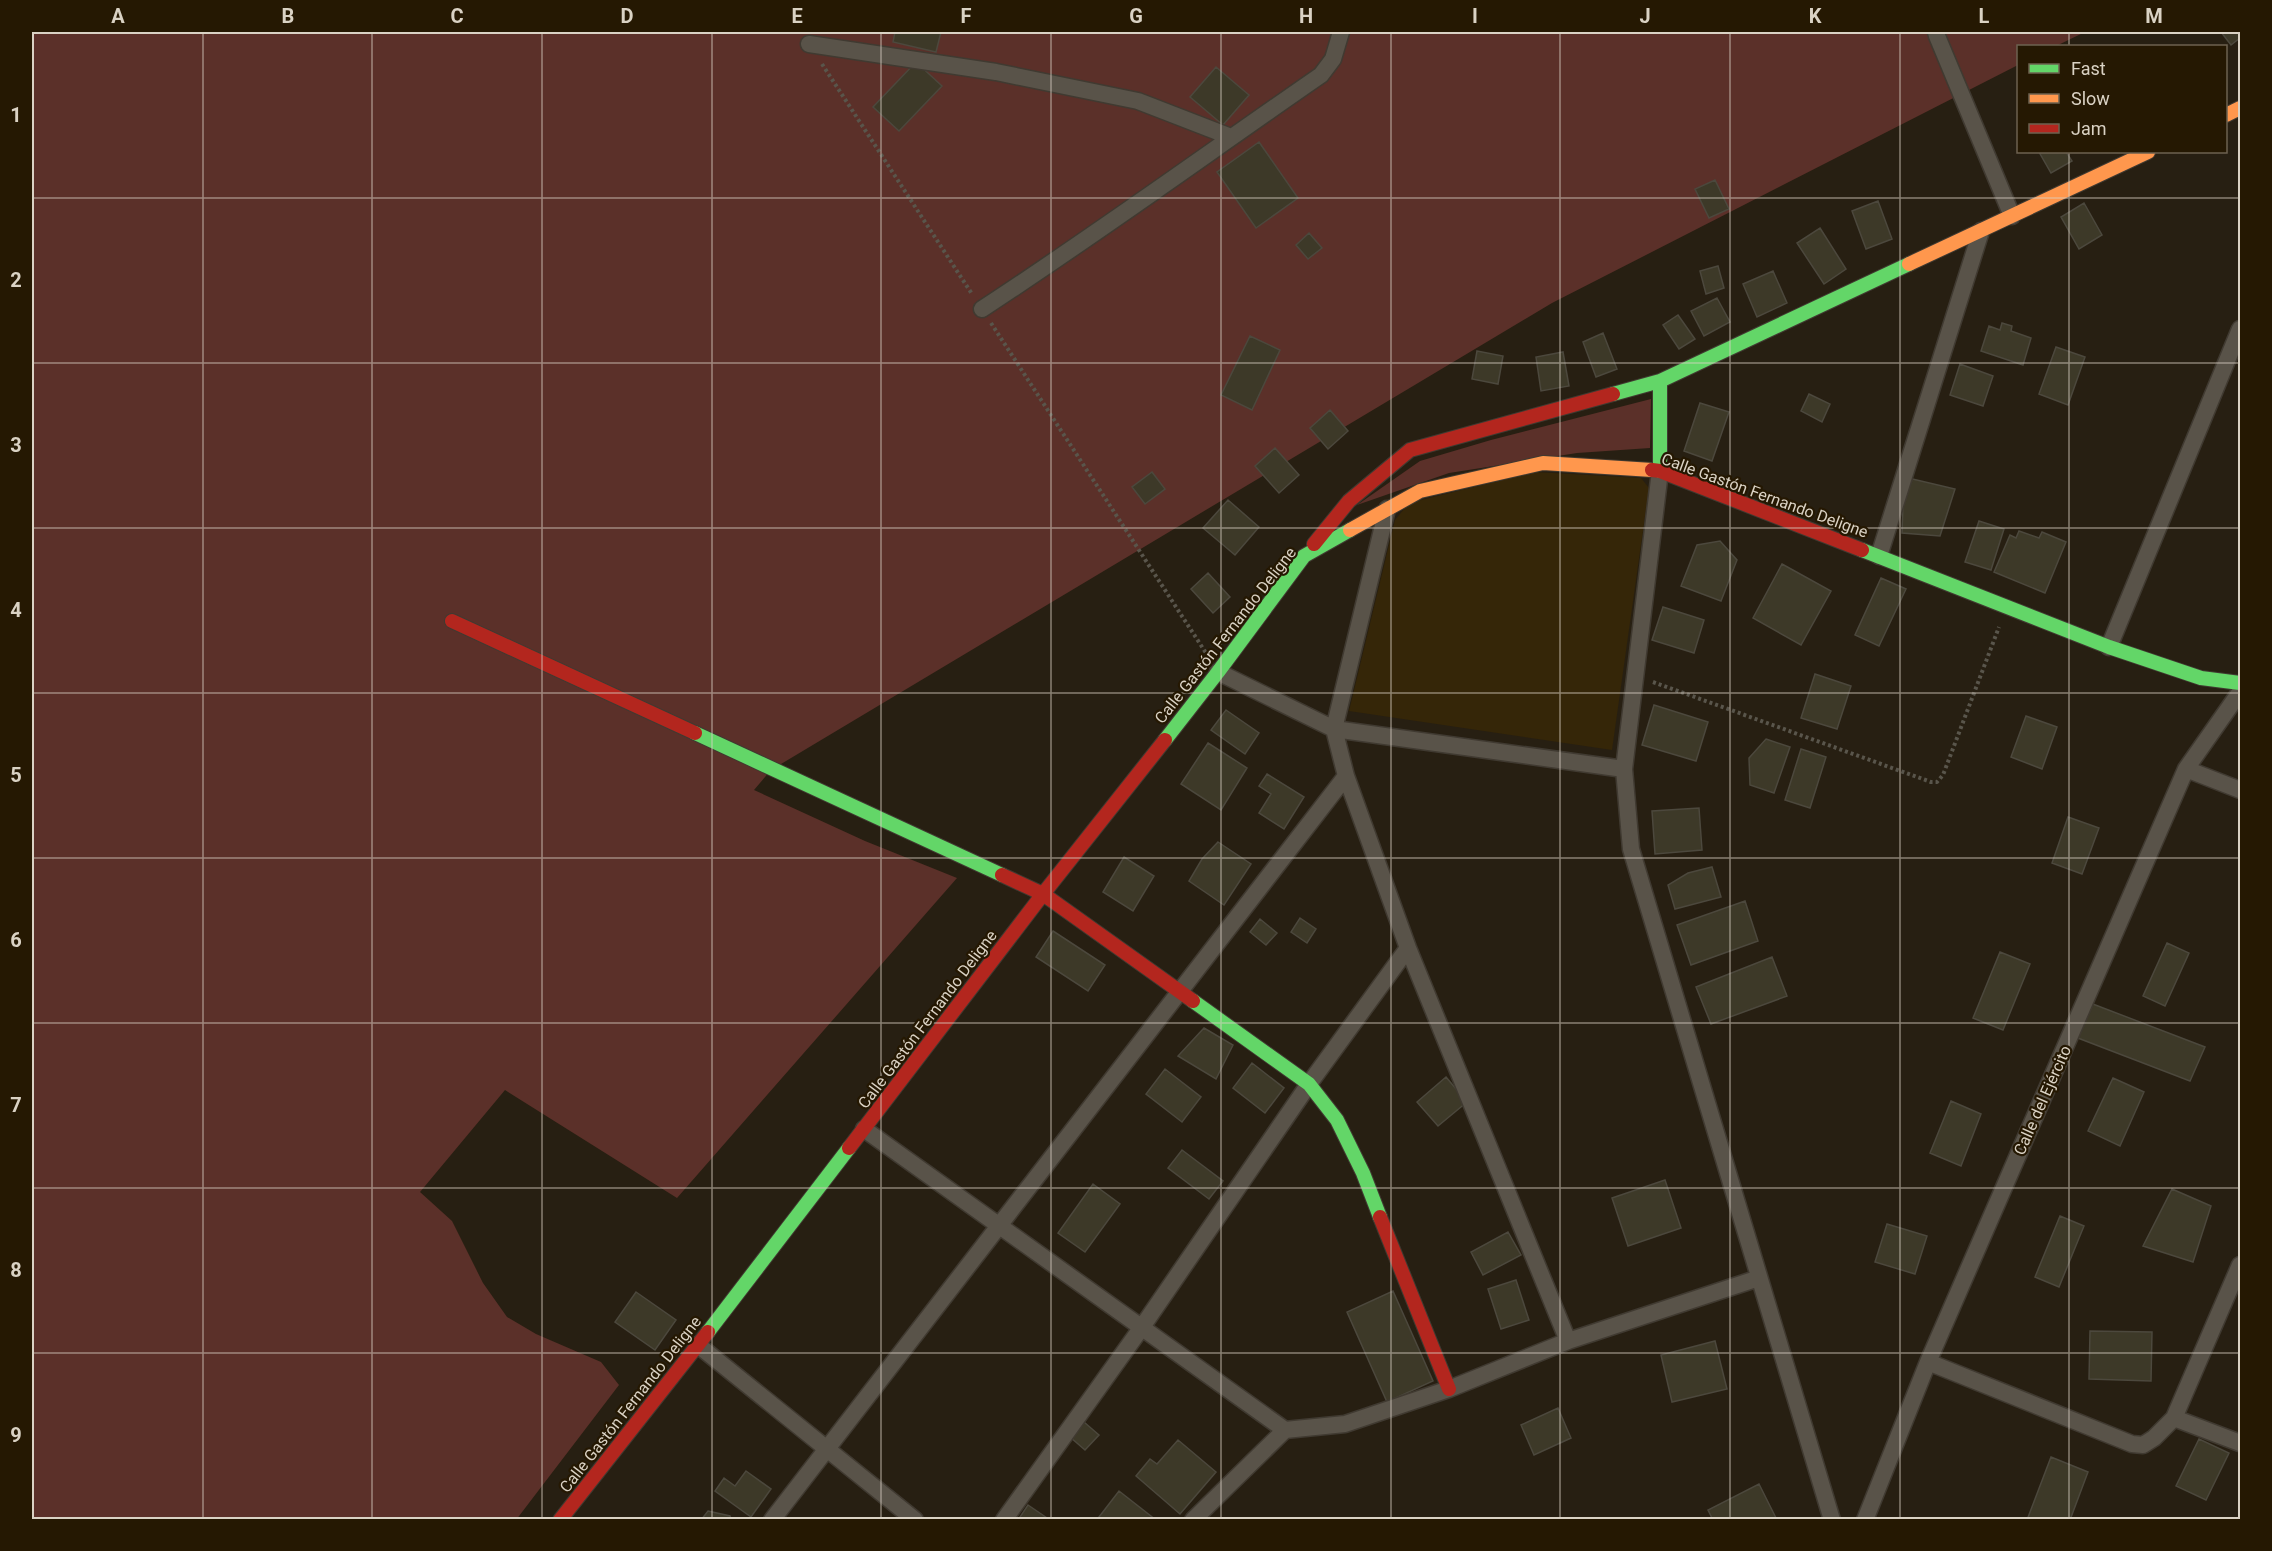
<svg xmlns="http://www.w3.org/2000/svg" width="2272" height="1551" viewBox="0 0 2272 1551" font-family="Roboto,sans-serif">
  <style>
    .built { fill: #352608 }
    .green { fill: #5b3029 }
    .building { fill: #3d3928; stroke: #4c483d; stroke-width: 1.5 }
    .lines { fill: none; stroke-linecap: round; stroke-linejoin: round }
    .street-casing { stroke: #403a31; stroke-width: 19 }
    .fast-casing { stroke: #403a31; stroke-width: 16 }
    .slow-casing { stroke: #403a31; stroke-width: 16 }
    .jam-casing { stroke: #403a31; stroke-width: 16 }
    .path { stroke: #59554b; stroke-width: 4; stroke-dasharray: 3 3; stroke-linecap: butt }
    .street { stroke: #595349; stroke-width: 16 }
    .fast { stroke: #63d668; stroke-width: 14 }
    .slow { stroke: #ff974d; stroke-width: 14 }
    .jam { stroke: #b3261e; stroke-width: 14 }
    .grid { fill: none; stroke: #dad2c4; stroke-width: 1.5; stroke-opacity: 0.55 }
    .labels { text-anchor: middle; stroke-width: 4.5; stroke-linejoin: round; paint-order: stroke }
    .street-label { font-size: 16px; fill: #dad2c4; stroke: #251802 }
    .neatline { fill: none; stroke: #dad2c4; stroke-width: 2 }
    .grid-label { font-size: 20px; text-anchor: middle; font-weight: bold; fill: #dad2c4 }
  </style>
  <rect width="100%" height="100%" fill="#271f12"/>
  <!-- built -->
  <path class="built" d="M1535 472 1641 478 1649 488 1612 750 1349 711 1395 520 1409 503Z"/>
  <!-- green -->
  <path class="green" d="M32 32H2085L2056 46H2018V65L1552 303 771 770 754 790 865 841 957 878 677 1198 505 1090 420 1192 452 1221 483 1283 507 1317 536 1334 601 1362 619 1385 516 1520 32 1519Z
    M1651 399 1650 448 1577 453 1449 473 1357 505 1420 461 1491 440Z"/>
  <!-- building -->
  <path class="building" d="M895 32H941L936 52 893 42Z
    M2221 32H2240V38L2231 45Z
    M916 62 942 86 899 131 873 107Z
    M1216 67 1249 95 1223 125 1190 97Z
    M1259 142 1298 198 1256 228 1217 172Z
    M2039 152H2066L2072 161 2051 173Z
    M1715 180 1729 209 1709 218 1695 189Z
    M1878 201 1892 239 1866 249 1852 211Z
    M2084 203 2102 235 2079 249 2061 217Z
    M1820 228 1846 269 1824 284 1797 243Z
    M1309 233 1322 248 1308 259 1296 245Z
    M1718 266 1724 288 1706 294 1700 271Z
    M1773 271 1787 303 1757 317 1743 284Z
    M1717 298 1730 322 1704 336 1691 311Z
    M1678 315 1695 339 1679 349 1663 325Z
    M2002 323 2012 326 2011 331 2031 338 2023 365 1981 351 1989 326 2000 330Z
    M1603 333 1617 369 1596 377 1583 342Z
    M1250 336 1280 350 1252 410 1221 395Z
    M2056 347 2085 357 2068 405 2039 394Z
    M1477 351 1503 356 1498 384 1472 379Z
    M1563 352 1569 386 1541 391 1536 357Z
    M1960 364 1993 376 1983 406 1950 395Z
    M1809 394 1830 404 1822 422 1801 411Z
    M1700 403 1729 412 1712 461 1684 451Z
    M1330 410 1348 431 1328 449 1310 428Z
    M1275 448 1299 475 1279 493 1255 466Z
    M1152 472 1165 489 1145 504 1132 487Z
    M1904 477 1955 489 1940 536 1902 533Z
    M1228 500 1259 527 1235 555 1203 528Z
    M1979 521 2004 529 1991 570 1965 562Z
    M2019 531 2039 538 2042 532 2066 542 2045 593 1994 572 2010 535 2016 538Z
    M1720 541 1737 560 1721 601 1681 586 1697 545Z
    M1782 564 1831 591 1801 645 1753 618Z
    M1208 573 1230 597 1213 613 1191 589Z
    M1881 578 1906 589 1879 646 1855 635Z
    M1663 607 1704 620 1694 653 1652 640Z
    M1815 674 1851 686 1837 729 1801 718Z
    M1654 705 1708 722 1696 761 1642 745Z
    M1226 710 1259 733 1245 754 1211 730Z
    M2026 716 2057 727 2042 769 2011 757Z
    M1766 739 1790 747 1774 793 1750 785 1749 758Z
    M1208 743 1247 768 1221 810 1181 784Z
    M1801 749 1826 757 1810 808 1785 800Z
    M1267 774 1304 797 1284 829 1259 813 1271 794 1259 786Z
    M1699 808 1702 850 1655 854 1652 811Z
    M2068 817 2099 828 2082 874 2052 863Z
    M1218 842 1251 864 1224 905 1189 881 1202 859Z
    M1124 857 1154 876 1133 911 1103 892Z
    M1712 867 1721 897 1675 909 1668 885 1688 873Z
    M1745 901 1758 941 1691 965 1677 925Z
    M1300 918 1316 929 1307 943 1291 932Z
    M1260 919 1277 933 1266 945 1250 932Z
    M1053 931 1105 965 1088 991 1036 957Z
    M2167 943 2189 953 2165 1006 2143 996Z
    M2000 952 2030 964 2003 1030 1973 1018Z
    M1772 957 1787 996 1711 1024 1696 987Z
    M2085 1001 2205 1047 2190 1081 2070 1035Z
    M1204 1028 1233 1045 1216 1079 1178 1056Z
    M1252 1063 1284 1088 1265 1113 1233 1088Z
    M1165 1069 1201 1097 1182 1122 1146 1094Z
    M1446 1077 1467 1102 1438 1126 1417 1102Z
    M2113 1078 2144 1092 2120 1146 2088 1131Z
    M1951 1101 1981 1114 1961 1166 1930 1153Z
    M1182 1150 1223 1181 1209 1199 1168 1168Z
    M1665 1180 1681 1228 1628 1246 1612 1198Z
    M1093 1184 1120 1204 1085 1252 1058 1233Z
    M2172 1189 2211 1206 2193 1262 2143 1246Z
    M2060 1216 2084 1226 2059 1287 2035 1277Z
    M1887 1224 1927 1236 1915 1274 1875 1262Z
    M1508 1232 1521 1255 1483 1275 1471 1252Z
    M1516 1280 1529 1320 1501 1329 1488 1289Z
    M1393 1291 1433 1381 1387 1402 1347 1312Z
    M636 1292 676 1320 655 1350 615 1322Z
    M2090 1331 2152 1332 2151 1381 2089 1379Z
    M1715 1341 1727 1389 1672 1402 1661 1355Z
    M1558 1408 1571 1438 1534 1455 1521 1425Z
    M1084 1422 1099 1435 1085 1450 1070 1437Z
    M2199 1439 2229 1453 2206 1500 2176 1486Z
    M1178 1440 1216 1472 1180 1514 1136 1476 1150 1459 1157 1464Z
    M2051 1457 2088 1472 2070 1520H2027Z
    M746 1471 771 1489 751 1517 715 1491 724 1478 735 1486Z
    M1759 1484 1777 1520H1713L1708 1510Z
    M1119 1491 1156 1520H1102L1099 1517Z
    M1028 1505 1047 1518 1046 1520H1018Z
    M708 1511 730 1516 731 1520H701Z"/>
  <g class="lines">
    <!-- street casing -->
    <g class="street-casing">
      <path id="street" d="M1936 32 1937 36 2012 216
        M809 44 996 72 1138 101 1231 137
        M982 309C1097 234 1208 153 1321 75L1333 59 1341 32
        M1660 471 1624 769 1631 849 1832 1520
        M1387 509 1334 729 1346 776 1408 948 1568 1341
        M1879 556 1981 231
        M2109 647 2240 329
        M1218 672 1334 729 1624 769
        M2186 769 2240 790
        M864 1129 1285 1430 1345 1424 1449 1389 1568 1341 1759 1278
        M698 1345 915 1520
        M1928 1362 2132 1444 2143 1445 2154 1438 2174 1418 2240 1265
        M2174 1418 2240 1443
        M772 1520 1346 776
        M1004 1520 1142 1327 1309 1084 1408 948
        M1193 1520 1285 1430
        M1865 1520 1928 1362 2186 769 2240 692"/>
    </g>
    <!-- fast casing -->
    <g class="fast-casing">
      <path id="fast" d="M1660 381V471
        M1613 394 1660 381 1909 264
        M1862 550 2109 647 2201 678 2240 683
        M695 733 1002 875
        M1165 740 1218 672 1304 556 1350 530
        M1193 1001 1309 1084 1337 1120 1363 1173 1380 1217
        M708 1332 849 1148"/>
    </g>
    <!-- slow casing -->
    <g class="slow-casing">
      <path id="slow" d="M2226 115 2240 108
        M1909 264 2148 152
        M1350 530 1420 491 1543 463 1652 470"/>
    </g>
    <!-- jam casing -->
    <g class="jam-casing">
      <path id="jam" d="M1652 470 1660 471 1862 550
        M1314 544 1349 501 1410 450 1613 394
        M452 621 695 733
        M1002 875 1043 894 1193 1001
        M849 1148 1043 894 1165 740
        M1380 1217 1449 1389
        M560 1520 708 1332"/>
    </g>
    <!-- path -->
    <path class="path" d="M822 64 972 294
      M991 323 1206 653
      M1653 682 1931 782H1937L1943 775 1999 627"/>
    <!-- street -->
    <use href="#street" class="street"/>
    <!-- fast -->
    <use href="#fast" class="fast"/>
    <!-- slow -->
    <use href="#slow" class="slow"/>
    <!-- jam -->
    <use href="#jam" class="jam"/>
  </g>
  <!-- grid -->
  <path class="grid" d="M203 32V1520M372 32V1520M542 32V1520M712 32V1520M881 32V1520M1051 32V1520M1221 32V1520M1391 32V1520M1560 32V1520M1730 32V1520M1900 32V1520M2069 32V46M2069 152V1520M32 198H2240M32 363H2240M32 528H2240M32 693H2240M32 858H2240M32 1023H2240M32 1188H2240M32 1353H2240"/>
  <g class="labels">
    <!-- street labels -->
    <g class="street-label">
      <text transform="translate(1765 495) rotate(20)" y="6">Calle Gastón Fernando Deligne</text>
      <text transform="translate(1225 635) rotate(-52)" y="6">Calle Gastón Fernando Deligne</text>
      <text transform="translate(927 1019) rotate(-53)" y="6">Calle Gastón Fernando Deligne</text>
      <text transform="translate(2042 1100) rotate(-66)" y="6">Calle del Ejército</text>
      <text transform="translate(630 1404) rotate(-52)" y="6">Calle Gastón Fernando Deligne</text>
    </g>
  </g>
  <!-- border -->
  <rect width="2272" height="1551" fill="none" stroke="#251802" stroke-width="66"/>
  <!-- legend -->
  <rect x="2017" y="45" width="210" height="108" fill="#251802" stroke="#6d6250" stroke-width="1.5"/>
  <rect x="2029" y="64" width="30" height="9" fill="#63d668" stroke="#6d6250" stroke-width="1.5"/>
  <text x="2071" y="75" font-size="18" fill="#dad2c4">Fast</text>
  <rect x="2029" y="94" width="30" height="9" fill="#ff974d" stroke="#6d6250" stroke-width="1.5"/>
  <text x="2071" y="105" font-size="18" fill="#dad2c4">Slow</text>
  <rect x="2029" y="124" width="30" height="9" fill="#b3261e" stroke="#6d6250" stroke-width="1.5"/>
  <text x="2071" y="135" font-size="18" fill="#dad2c4">Jam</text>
  <rect x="33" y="33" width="2206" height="1485" class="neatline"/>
  <g class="grid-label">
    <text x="118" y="23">A</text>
    <text x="288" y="23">B</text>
    <text x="457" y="23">C</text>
    <text x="627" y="23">D</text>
    <text x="797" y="23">E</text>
    <text x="966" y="23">F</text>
    <text x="1136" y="23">G</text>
    <text x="1306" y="23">H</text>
    <text x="1475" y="23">I</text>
    <text x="1645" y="23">J</text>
    <text x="1815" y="23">K</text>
    <text x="1984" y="23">L</text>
    <text x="2154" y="23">M</text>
    <text x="16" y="122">1</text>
    <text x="16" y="287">2</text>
    <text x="16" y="452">3</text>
    <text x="16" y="617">4</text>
    <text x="16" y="782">5</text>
    <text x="16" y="947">6</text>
    <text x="16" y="1112">7</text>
    <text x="16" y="1277">8</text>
    <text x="16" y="1442">9</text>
  </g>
</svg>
